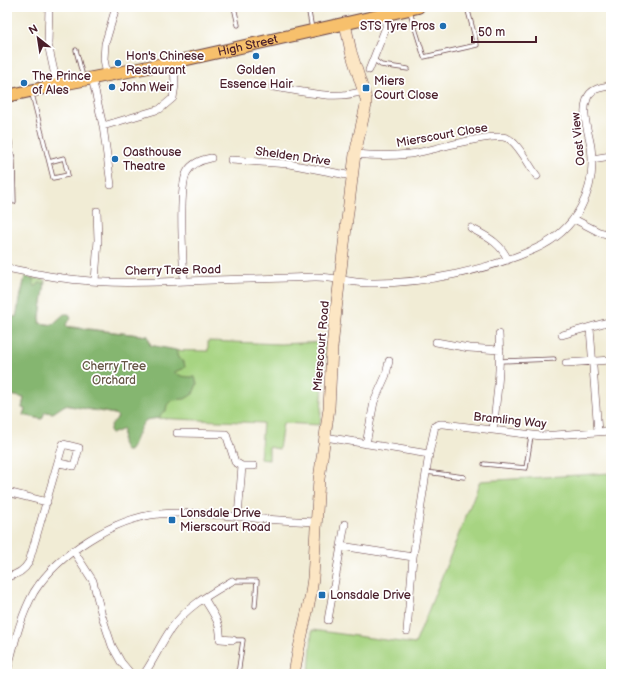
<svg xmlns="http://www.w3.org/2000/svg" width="618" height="681" viewBox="0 0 618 681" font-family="'Balsamiq Sans',sans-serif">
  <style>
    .green { fill: #a7d482; stroke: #787a56 }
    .forest { fill: #85b670; stroke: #686a4e }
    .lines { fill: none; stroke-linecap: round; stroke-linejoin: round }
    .lane-casing { stroke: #633e44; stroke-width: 5 }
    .street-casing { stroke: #633e44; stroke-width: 8 }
    .secondary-casing { stroke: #633e44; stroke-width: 12 }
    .primary-casing { stroke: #633e44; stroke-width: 14 }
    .lane { stroke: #fff; stroke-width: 3.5 }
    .street { stroke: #fff; stroke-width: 7 }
    .secondary { stroke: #fce6c4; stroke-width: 11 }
    .primary { stroke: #f7c06c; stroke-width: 12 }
    .poi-dot { fill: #1f6fb2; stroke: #fff; stroke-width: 1.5 }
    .labels { text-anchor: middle; stroke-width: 3.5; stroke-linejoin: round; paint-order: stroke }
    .poi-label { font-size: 12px; fill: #4a1f2b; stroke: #fff; text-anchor: start }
    .street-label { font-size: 12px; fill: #4a1f2b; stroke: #fff }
    .park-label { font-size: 12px; fill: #665545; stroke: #fff }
  </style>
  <rect width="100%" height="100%" fill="#fff"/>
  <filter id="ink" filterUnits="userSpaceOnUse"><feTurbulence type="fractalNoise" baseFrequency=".025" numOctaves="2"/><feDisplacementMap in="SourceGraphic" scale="8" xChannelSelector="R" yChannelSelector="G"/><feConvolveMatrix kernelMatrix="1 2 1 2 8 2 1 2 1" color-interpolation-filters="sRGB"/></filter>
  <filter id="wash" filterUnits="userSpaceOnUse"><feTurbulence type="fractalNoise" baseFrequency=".012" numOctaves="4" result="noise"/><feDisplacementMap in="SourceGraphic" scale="16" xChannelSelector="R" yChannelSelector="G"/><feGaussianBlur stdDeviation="0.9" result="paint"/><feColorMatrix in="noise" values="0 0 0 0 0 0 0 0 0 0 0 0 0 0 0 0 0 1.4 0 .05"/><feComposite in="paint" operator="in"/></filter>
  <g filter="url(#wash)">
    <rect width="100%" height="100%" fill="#f1ecd5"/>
    <!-- green -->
    <path class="green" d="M25 277 45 280 39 323 148 336 152 350 208 351V341L280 344 326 342 320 425 283 423 279 449 269 447V460L260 459 263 423 132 417 47 402 42 419 23 415 25 409 22 408 24 398 7 394V321H15Z
      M611 473V674H309L312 630 415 644 480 481Z"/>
    <!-- forest -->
    <path class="forest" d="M25 277 33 278 34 286H37L39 283H45L39 323 52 325 64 314H69L71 319 66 324 67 327 148 336 150 345 176 350 178 358 184 362 185 367 183 369 174 372C180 377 187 377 195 377L197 384 193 394 185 399 172 400 167 405 166 411 162 413 159 418 146 420C137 429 137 442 129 451H126L122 443 123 429 111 434 109 432 111 425 118 417 115 414 65 405 53 413 45 412 42 419 23 415 25 409 22 408 24 398 7 394V316L16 317Z"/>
  </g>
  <g filter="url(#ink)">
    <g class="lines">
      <!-- lane casing -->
      <g class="lane-casing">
        <path id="lane" d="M234 7 238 25
          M308 7 312 29
          M410 12 424 57 477 45 467 7
          M76 50 83 77
          M373 59 381 65 408 69
          M32 94 53 178 68 175 64 158 49 162
          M7 124 13 160 14 202
          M500 361 554 359
          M484 464 526 468 531 436
          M426 472 464 477
          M232 581H257L255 606
          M233 640H243L238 674"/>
      </g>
      <!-- street casing -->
      <g class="street-casing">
        <path id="street" d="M49 7 48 44 57 85
          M369 70 386 27 385 14
          M107 75 104 59 105 44 116 7
          M92 78 103 126 111 185
          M273 87C303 91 334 101 363 91
          M103 126 160 109 173 98 175 85 174 62
          M355 154C374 156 392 156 410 154 430 151 491 132 507 138 517 141 530 167 537 176
          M592 159 611 156
          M231 160 289 164 352 176
          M574 219 599 232 611 235
          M471 228C487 237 500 242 508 260
          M7 268C31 273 55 278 80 280 116 284 152 282 188 281 230 279 272 279 314 277 332 276 350 283 369 283 423 284 485 271 535 249 576 231 597 191 591 147 589 133 581 114 587 99 590 89 601 87 611 86
          M95 281 98 240 97 211
          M184 281C183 259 178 188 187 172 192 163 201 160 211 158
          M590 328 598 432
          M562 335 611 321
          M436 342 469 348 500 350
          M566 363 611 360
          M493 430C497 396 501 368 499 334
          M177 433 226 434 235 462 242 466H254
          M325 437 429 454
          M366 444 374 402 386 375 389 361
          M7 492 47 502
          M238 517 242 466
          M341 546 345 524
          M73 550 93 581 102 616 112 646 121 662 131 674
          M7 577C17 575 24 571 29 562L63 444 79 448 74 466 59 463
          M204 598C211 611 222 623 220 639L233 640
          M328 620 341 546 413 557
          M407 631 413 557 429 454 435 426 440 424H444L541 436 611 431
          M7 672C14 645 20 617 34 592 58 554 114 518 159 514 190 511 222 515 253 518 274 520 295 521 316 522
          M144 674C154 660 161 643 171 629 186 607 210 594 232 581"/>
      </g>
      <!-- secondary casing -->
      <g class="secondary-casing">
        <path id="secondary" d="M294 674 298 652 310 599 313 578 319 479 329 408 332 348 336 310 355 154 366 105V99L351 52 345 23"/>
      </g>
      <!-- primary casing -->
      <g class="primary-casing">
        <g id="primary">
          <path id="s1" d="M7 96 57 85 174 62 418 7"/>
        </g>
      </g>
      <!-- lane -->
      <use href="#lane" class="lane"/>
      <!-- street -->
      <use href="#street" class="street"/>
      <!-- secondary -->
      <use href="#secondary" class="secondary"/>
      <!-- primary -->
      <use href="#primary" class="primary"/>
    </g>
  </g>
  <!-- markers -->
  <g class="poi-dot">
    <circle cx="443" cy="26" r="4"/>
    <circle cx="256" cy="56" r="4"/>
    <circle cx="118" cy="63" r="4"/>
    <circle cx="24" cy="83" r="4"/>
    <circle cx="112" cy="87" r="4"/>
    <rect x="362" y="84" width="8" height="8" rx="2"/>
    <circle cx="115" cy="159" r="4"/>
    <rect x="168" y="516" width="8" height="8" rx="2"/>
    <rect x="318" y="591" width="8" height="8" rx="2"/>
  </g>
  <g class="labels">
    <!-- poi labels -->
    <g class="poi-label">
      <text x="435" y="30" text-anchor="end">STS Tyre Pros</text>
      <text x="126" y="60">Hon's Chinese<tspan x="126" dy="14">Restaurant</tspan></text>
      <text x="256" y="74" text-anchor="middle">Golden<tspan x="256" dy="14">Essence Hair</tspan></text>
      <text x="32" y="80">The Prince<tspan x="32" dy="14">of Ales</tspan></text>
      <text x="374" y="85">Miers<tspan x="374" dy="14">Court Close</tspan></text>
      <text x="120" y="91">John Weir</text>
      <text x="123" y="156">Oasthouse<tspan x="123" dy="14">Theatre</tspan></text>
      <text x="180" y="517">Lonsdale Drive<tspan x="180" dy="14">Mierscourt Road</tspan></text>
      <text x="330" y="599">Lonsdale Drive</text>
    </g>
    <!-- street labels -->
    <g class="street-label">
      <text dy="4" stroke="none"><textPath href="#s1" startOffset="246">High Street</textPath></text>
      <text transform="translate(442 135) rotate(-10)" y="4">Mierscourt Close</text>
      <text transform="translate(578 139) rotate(-96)" y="4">Oast View</text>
      <text transform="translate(293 156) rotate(8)" y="4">Shelden Drive</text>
      <text transform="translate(173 270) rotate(-1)" y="4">Cherry Tree Road</text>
      <text transform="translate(321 346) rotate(-85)" y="4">Mierscourt Road</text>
      <text transform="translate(510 420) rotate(6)" y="4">Bramling Way</text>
    </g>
    <!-- park labels -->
    <g class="park-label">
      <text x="114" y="370">Cherry Tree<tspan x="114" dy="14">Orchard</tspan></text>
    </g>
  </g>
  <!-- margin -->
  <rect width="618" height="681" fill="none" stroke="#fff" stroke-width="24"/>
  <!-- north arrow -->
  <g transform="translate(38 38) rotate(330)" stroke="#ffffff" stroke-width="3" paint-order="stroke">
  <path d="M0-3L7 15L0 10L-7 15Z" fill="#4a1f2b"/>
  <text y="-6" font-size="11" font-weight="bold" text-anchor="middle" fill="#4a1f2b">N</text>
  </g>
  <!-- scale -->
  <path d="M472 36v6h64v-6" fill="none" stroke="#4a1f2b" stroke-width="2"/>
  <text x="478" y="36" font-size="12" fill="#4a1f2b" stroke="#ffffff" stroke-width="3" paint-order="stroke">50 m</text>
</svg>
